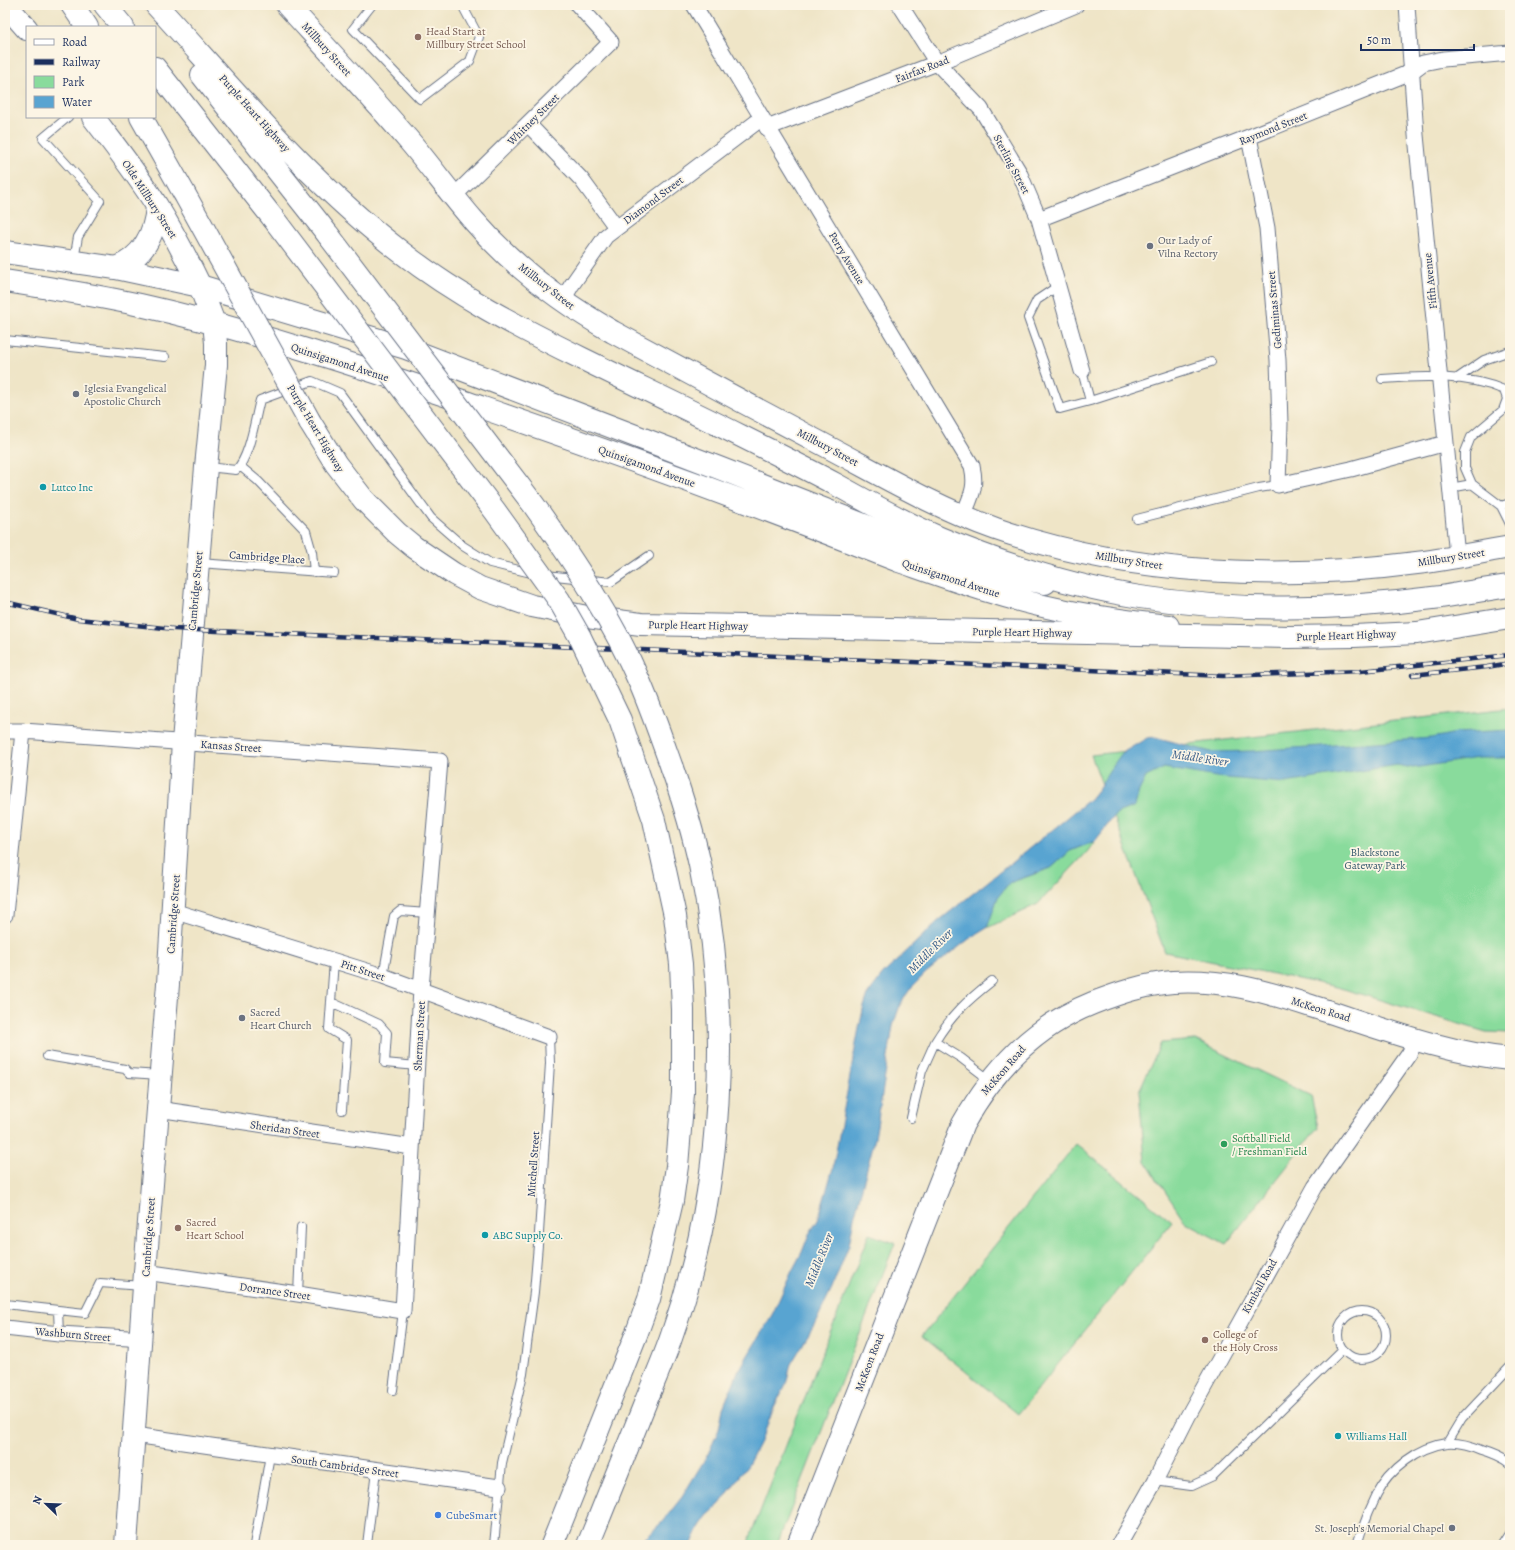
<svg xmlns="http://www.w3.org/2000/svg" width="1515" height="1550" viewBox="0 0 1515 1550" font-family="Alegreya,serif">
  <style>
    .green { fill: #89db9c; stroke: #52857d }
    .water { fill: #59a4d1; stroke: #3a6a98 }
    .lines { fill: none; stroke-linecap: round; stroke-linejoin: round }
    .service-casing { stroke: #656f83; stroke-width: 10 }
    .minor-casing { stroke: #656f83; stroke-width: 17 }
    .secondary-casing { stroke: #656f83; stroke-width: 24 }
    .primary-casing { stroke: #656f83; stroke-width: 24 }
    .motorway-casing { stroke: #656f83; stroke-width: 24 }
    .service { stroke: #fff; stroke-width: 8 }
    .minor { stroke: #fff; stroke-width: 15 }
    .secondary { stroke: #fff; stroke-width: 22 }
    .primary { stroke: #fff; stroke-width: 22 }
    .motorway { stroke: #fff; stroke-width: 22 }
    .rail-casing { stroke: #1b2f5e; stroke-width: 4.5 }
    .rail { stroke: #fcf5e5; stroke-width: 3; stroke-dasharray: 9; stroke-linecap: butt }
    .motorway-bridge-casing { stroke: #656f83; stroke-width: 24; stroke-linecap: butt }
    .motorway-bridge { stroke: #fff; stroke-width: 22 }
    .education-dot { fill: #8d6e63; stroke: #fcf5e5; stroke-width: 1.5 }
    .worship-dot { fill: #6b7280; stroke: #fcf5e5; stroke-width: 1.5 }
    .culture-dot { fill: #0f9aa8; stroke: #fcf5e5; stroke-width: 1.5 }
    .leisure-dot { fill: #2e9e5b; stroke: #fcf5e5; stroke-width: 1.5 }
    .shop-dot { fill: #3f7fe0; stroke: #fcf5e5; stroke-width: 1.5 }
    .labels { text-anchor: middle; stroke-width: 3.5; stroke-linejoin: round; paint-order: stroke }
    .education-label { font-size: 11px; fill: #785e54; stroke: #fcf5e5; text-anchor: start }
    .street-label { font-size: 11px; fill: #1b2f5e; stroke: #fcf5e5 }
    .worship-label { font-size: 11px; fill: #5b616d; stroke: #fcf5e5; text-anchor: start }
    .culture-label { font-size: 11px; fill: #0d838f; stroke: #fcf5e5; text-anchor: start }
    .park-label { font-size: 11px; fill: #365a6e; stroke: #fcf5e5 }
    .leisure-label { font-size: 11px; fill: #27864d; stroke: #fcf5e5; text-anchor: start }
    .shop-label { font-size: 11px; fill: #366cbe; stroke: #fcf5e5; text-anchor: start }
    .water-label { font-size: 12px; font-style: italic; fill: #315886; stroke: #fcf5e5 }
  </style>
  <rect width="100%" height="100%" fill="#fcf5e5"/>
  <filter id="ink" filterUnits="userSpaceOnUse"><feTurbulence type="fractalNoise" baseFrequency=".025" numOctaves="2"/><feDisplacementMap in="SourceGraphic" scale="8" xChannelSelector="R" yChannelSelector="G"/><feConvolveMatrix kernelMatrix="1 2 1 2 8 2 1 2 1" color-interpolation-filters="sRGB"/></filter>
  <filter id="wash" filterUnits="userSpaceOnUse"><feTurbulence type="fractalNoise" baseFrequency=".012" numOctaves="4" result="noise"/><feDisplacementMap in="SourceGraphic" scale="16" xChannelSelector="R" yChannelSelector="G"/><feGaussianBlur stdDeviation="0.9" result="paint"/><feColorMatrix in="noise" values="0 0 0 0 0 0 0 0 0 0 0 0 0 0 0 0 0 1.4 0 .05"/><feComposite in="paint" operator="in"/></filter>
  <g filter="url(#wash)">
    <rect width="100%" height="100%" fill="#efe5c7"/>
    <!-- green -->
    <path class="green" d="M1510 708V1033L1486 1032 1337 987 1165 952 1091 755Z
      M1095 841 1087 852 1038 904 987 928 998 896 1009 883 1051 868 1070 851Z
      M1195 1040 1311 1096 1318 1127 1226 1244 1186 1223 1145 1161 1139 1091 1161 1043Z
      M1076 1144 1172 1222 1018 1414 922 1336Z
      M869 1234 895 1243 777 1545H747Z"/>
    <!-- water -->
    <path class="water" d="M1510 730V758H1478L1413 768 1397 765 1285 783 1216 777 1164 768 1146 777 1139 791 1135 806 1117 813 1095 841 1070 851 1051 868 1009 883 998 897 987 928 969 939 927 972 910 989 900 1005 893 1026 875 1138 854 1218 849 1245 832 1288 814 1326 791 1364 786 1384 774 1407 764 1434 748 1465 720 1504 707 1516 700 1526 691 1545H638L663 1521 682 1497 708 1454 719 1429 723 1408 738 1372 773 1313 792 1271 802 1252 809 1234 818 1220 833 1168 858 1033 863 1010 868 994 883 974 936 923 1061 823 1090 799 1098 789 1114 764 1122 753 1147 738 1155 737 1211 752 1252 751 1432 738 1456 733Z"/>
  </g>
  <g filter="url(#ink)">
    <g class="lines">
      <!-- service casing -->
      <g class="service-casing">
        <path id="service" d="M372 5 353 29 420 99 470 61 479 37 462 5
          M68 117 43 138 100 201 78 237 74 260
          M1058 286 1037 300 1028 318 1060 409 1090 401
          M5 340 165 357
          M1082 371 1090 401 1211 362
          M1382 379C1421 376 1467 374 1504 390L1507 399 1503 410 1471 437 1465 452V468L1472 484 1450 488
          M1456 379 1484 360 1510 351
          M240 466 258 481 306 531 312 552 314 572
          M207 467 236 470C250 457 255 418 260 400L312 381 340 393 431 518 463 546 490 563 535 574
          M1472 484 1501 506 1510 524
          M1501 506 1510 503
          M1137 519 1259 488 1278 485
          M199 563 334 573
          M546 575 611 582 649 556
          M334 961 329 1029 347 1040 342 1110
          M383 976 394 916 400 911 428 913
          M331 1002 379 1024 387 1033 385 1063 417 1066
          M47 1056 125 1069 129 1073 160 1075
          M991 1081 961 1058 935 1042C951 1015 968 1000 992 981
          M911 1118 922 1071 935 1042
          M298 1294 301 1227
          M5 1304 85 1313 100 1283 144 1286
          M58 1310 59 1334
          M1338 1335a24 24 0 1 1 48 0a24 24 0 1 1-48 0Z
          M393 1390 403 1311
          M1447 1443 1462 1418 1510 1367
          M1155 1481 1191 1486 1213 1476 1343 1349
          M254 1545 270 1455
          M367 1545 376 1470
          M494 1545 502 1463 523 1374 534 1292 539 1233 550 1063 549 1037
          M1308 1545 1311 1544 1324 1545
          M1357 1545C1362 1528 1369 1510 1377 1494 1390 1469 1418 1447 1447 1443 1458 1442 1472 1446 1482 1450 1492 1453 1502 1457 1510 1463
          M1501 1545 1510 1531"/>
      </g>
      <!-- minor casing -->
      <g class="minor-casing">
        <path id="minor" d="M694 5 972 466C977 488 971 496 963 516
          M900 5 937 63 981 109 1019 172 1039 219 1082 371
          M1407 5 1416 135 1457 556
          M528 124 581 179 616 227
          M767 128 937 63 1076 5
          M1249 137 1267 228 1278 360 1280 424 1278 485 1351 469 1446 443
          M454 196 611 42 578 5
          M1039 219 1249 137 1411 72 1423 63 1443 59 1510 53
          M563 300 571 286 606 236 762 118
          M5 731H23L440 761 421 989 403 1311 298 1294 145 1272
          M173 911 383 976 549 1037
          M5 915 23 731
          M158 1109 412 1147
          M5 1328 59 1334 128 1338 141 1341
          M134 1435 499 1487
          M1119 1545 1155 1481 1188 1416 1315 1187 1409 1054 1417 1039"/>
      </g>
      <!-- secondary casing -->
      <g class="secondary-casing">
        <path id="secondary" d="M6 5 27 29
          M287 5C329 51 371 96 411 143 432 168 452 196 474 221 513 266 562 303 613 332 685 371 756 409 828 447 883 476 937 508 996 529 1132 576 1283 581 1425 562 1454 558 1482 552 1510 547
          M93 117C115 146 138 175 157 206 173 232 187 259 200 286
          M116 268C143 257 155 235 157 206
          M798 1545 963 1124C994 1069 1033 1027 1093 1003 1119 993 1145 984 1173 982 1223 979 1264 991 1311 1006 1375 1026 1443 1053 1510 1059"/>
      </g>
      <!-- primary casing -->
      <g class="primary-casing">
        <path id="primary" d="M5 252 116 268 200 286 406 348 719 468 940 555 1008 576 1045 583
          M5 281C50 288 95 295 140 305 256 331 370 370 483 408 623 456 762 507 899 561 951 579 1003 598 1057 609 1094 617 1131 622 1168 626
          M126 1545 145 1272 168 984 183 742 206 467 216 365V343L214 323 200 286"/>
      </g>
      <!-- motorway casing -->
      <g class="motorway-casing">
        <path id="motorway" d="M72 5 87 27
          M105 5 123 27
          M156 5C234 90 309 182 401 252 456 295 518 327 581 358 634 384 687 409 741 436 773 452 805 468 837 485 871 504 905 523 940 538 1003 564 1073 587 1140 597 1239 612 1342 610 1441 597 1464 593 1487 589 1510 586
          M155 68 273 218
          M202 75 329 236
          M141 117 184 193
          M310 422 336 464 364 500 397 533 414 547 454 574 480 588 532 606 587 617 641 624 1289 637 1354 636 1417 633 1510 618
          M552 1545 636 1335 649 1299 672 1201 677 1166 683 1093V1010L681 964 675 916 654 820 636 767
          M588 1545C607 1499 625 1453 644 1406 653 1383 664 1359 672 1335 724 1189 732 1017 700 865 693 833 683 800 672 768"/>
      </g>
      <!-- service -->
      <use href="#service" class="service"/>
      <!-- minor -->
      <use href="#minor" class="minor"/>
      <!-- secondary -->
      <use href="#secondary" class="secondary"/>
      <!-- primary -->
      <use href="#primary" class="primary"/>
      <!-- motorway -->
      <use href="#motorway" class="motorway"/>
      <!-- rail casing -->
      <g class="rail-casing">
        <path id="rail" d="M5 602 78 619 174 629 1223 676 1361 671 1510 655
          M1412 675 1487 667 1510 663"/>
      </g>
      <!-- rail -->
      <use href="#rail" class="rail"/>
      <!-- motorway-bridge casing -->
      <g class="motorway-bridge-casing">
        <path id="motorway-bridge" d="M184 193 310 422
          M273 218 495 511 559 600 580 637 620 720 636 767
          M329 236 533 504C573 560 613 620 640 683 652 711 662 740 672 768"/>
      </g>
      <!-- motorway-bridge -->
      <use href="#motorway-bridge" class="motorway-bridge"/>
    </g>
  </g>
  <!-- markers -->
  <g class="education-dot">
    <circle cx="418" cy="37" r="4"/>
    <circle cx="178" cy="1228" r="4"/>
    <circle cx="1205" cy="1340" r="4"/>
  </g>
  <g class="worship-dot">
    <circle cx="1150" cy="246" r="4"/>
    <circle cx="76" cy="394" r="4"/>
    <circle cx="242" cy="1018" r="4"/>
    <circle cx="1452" cy="1528" r="4"/>
  </g>
  <g class="culture-dot">
    <circle cx="43" cy="487" r="4"/>
    <circle cx="485" cy="1235" r="4"/>
    <circle cx="1338" cy="1436" r="4"/>
  </g>
  <circle class="leisure-dot" cx="1224" cy="1144" r="4"/>
  <circle class="shop-dot" cx="438" cy="1515" r="4"/>
  <g class="labels">
    <!-- education labels -->
    <g class="education-label">
      <text x="426" y="35">Head Start at<tspan x="426" dy="13">Millbury Street School</tspan></text>
      <text x="186" y="1226">Sacred<tspan x="186" dy="13">Heart School</tspan></text>
      <text x="1213" y="1338">College of<tspan x="1213" dy="13">the Holy Cross</tspan></text>
    </g>
    <!-- street labels -->
    <g class="street-label">
      <text transform="translate(327 49) rotate(48)" y="4">Millbury Street</text>
      <text transform="translate(922 69) rotate(-21)" y="4">Fairfax Road</text>
      <text transform="translate(255 113) rotate(48)" y="4">Purple Heart Highway</text>
      <text transform="translate(533 119) rotate(-45)" y="4">Whitney Street</text>
      <text transform="translate(1273 128) rotate(-22)" y="4">Raymond Street</text>
      <text transform="translate(1012 164) rotate(62)" y="4">Sterling Street</text>
      <text transform="translate(150 199) rotate(57)" y="4">Olde Millbury Street</text>
      <text transform="translate(653 200) rotate(-37)" y="4">Diamond Street</text>
      <text transform="translate(847 258) rotate(59)" y="4">Perry Avenue</text>
      <text transform="translate(1430 281) rotate(-96)" y="4">Fifth Avenue</text>
      <text transform="translate(547 286) rotate(38)" y="4">Millbury Street</text>
      <text transform="translate(1274 310) rotate(-95)" y="4">Gediminas Street</text>
      <text transform="translate(340 362) rotate(18)" y="4">Quinsigamond Avenue</text>
      <text transform="translate(316 428) rotate(59)" y="4">Purple Heart Highway</text>
      <text transform="translate(828 447) rotate(28)" y="4">Millbury Street</text>
      <text transform="translate(647 466) rotate(20)" y="4">Quinsigamond Avenue</text>
      <text transform="translate(267 557) rotate(4)" y="4">Cambridge Place</text>
      <text transform="translate(1451 557) rotate(-9)" y="4">Millbury Street</text>
      <text transform="translate(1129 560) rotate(9)" y="4">Millbury Street</text>
      <text transform="translate(951 578) rotate(18)" y="4">Quinsigamond Avenue</text>
      <text transform="translate(195 591) rotate(-85)" y="4">Cambridge Street</text>
      <text transform="translate(698 625) rotate(1)" y="4">Purple Heart Highway</text>
      <text transform="translate(1022 632) rotate(1)" y="4">Purple Heart Highway</text>
      <text transform="translate(1346 635) rotate(-2)" y="4">Purple Heart Highway</text>
      <text transform="translate(231 746) rotate(4)" y="4">Kansas Street</text>
      <text transform="translate(173 914) rotate(-86)" y="4">Cambridge Street</text>
      <text transform="translate(363 970) rotate(18)" y="4">Pitt Street</text>
      <text transform="translate(1321 1009) rotate(17)" y="4">McKeon Road</text>
      <text transform="translate(419 1036) rotate(-87)" y="4">Sherman Street</text>
      <text transform="translate(1003 1070) rotate(-49)" y="4">McKeon Road</text>
      <text transform="translate(285 1129) rotate(8)" y="4">Sheridan Street</text>
      <text transform="translate(533 1164) rotate(-86)" y="4">Mitchell Street</text>
      <text transform="translate(148 1237) rotate(-86)" y="4">Cambridge Street</text>
      <text transform="translate(1259 1286) rotate(-61)" y="4">Kimball Road</text>
      <text transform="translate(275 1291) rotate(8)" y="4">Dorrance Street</text>
      <text transform="translate(73 1334) rotate(5)" y="4">Washburn Street</text>
      <text transform="translate(869 1362) rotate(-69)" y="4">McKeon Road</text>
      <text transform="translate(345 1466) rotate(8)" y="4">South Cambridge Street</text>
    </g>
    <!-- worship labels -->
    <g class="worship-label">
      <text x="1158" y="244">Our Lady of<tspan x="1158" dy="13">Vilna Rectory</tspan></text>
      <text x="84" y="392">Iglesia Evangelical<tspan x="84" dy="13">Apostolic Church</tspan></text>
      <text x="250" y="1016">Sacred<tspan x="250" dy="13">Heart Church</tspan></text>
      <text x="1444" y="1532" text-anchor="end">St. Joseph's Memorial Chapel</text>
    </g>
    <!-- culture labels -->
    <g class="culture-label">
      <text x="51" y="491">Lutco Inc</text>
      <text x="493" y="1239">ABC Supply Co.</text>
      <text x="1346" y="1440">Williams Hall</text>
    </g>
    <!-- park labels -->
    <g class="park-label">
      <text x="1375" y="856">Blackstone<tspan x="1375" dy="13">Gateway Park</tspan></text>
    </g>
    <!-- leisure labels -->
    <g class="leisure-label">
      <text x="1232" y="1142">Softball Field<tspan x="1232" dy="13">/ Freshman Field</tspan></text>
    </g>
    <!-- shop labels -->
    <g class="shop-label">
      <text x="446" y="1519">CubeSmart</text>
    </g>
    <!-- water labels -->
    <g class="water-label">
      <text transform="translate(1200 758) rotate(8)" y="4">Middle River</text>
      <text transform="translate(930 951) rotate(-45)" y="4">Middle River</text>
      <text transform="translate(819 1260) rotate(-68)" y="4">Middle River</text>
    </g>
  </g>
  <!-- margin -->
  <rect width="1515" height="1550" fill="none" stroke="#fcf5e5" stroke-width="20"/>
  <!-- legend -->
  <rect x="26" y="26" width="130" height="92" fill="#fcf5e5" stroke="#a2a6af"/>
  <rect x="34" y="39" width="20" height="6" fill="#ffffff" stroke="#a2a6af"/>
  <text x="62" y="46" font-size="12" fill="#1b2f5e">Road</text>
  <rect x="34" y="59" width="20" height="6" fill="#1b2f5e" stroke="#a2a6af"/>
  <text x="62" y="66" font-size="12" fill="#1b2f5e">Railway</text>
  <rect x="34" y="76" width="20" height="12" fill="#89db9c" stroke="#a2a6af"/>
  <text x="62" y="86" font-size="12" fill="#1b2f5e">Park</text>
  <rect x="34" y="96" width="20" height="12" fill="#59a4d1" stroke="#a2a6af"/>
  <text x="62" y="106" font-size="12" fill="#1b2f5e">Water</text>
  <!-- north arrow -->
  <g transform="translate(46 1504) rotate(293)" stroke="#fcf5e5" stroke-width="3" paint-order="stroke">
  <path d="M0-3L7 15L0 10L-7 15Z" fill="#1b2f5e"/>
  <text y="-6" font-size="11" font-weight="bold" text-anchor="middle" fill="#1b2f5e">N</text>
  </g>
  <!-- scale -->
  <path d="M1361 44v6h113v-6" fill="none" stroke="#1b2f5e" stroke-width="2"/>
  <text x="1367" y="44" font-size="12" fill="#1b2f5e" stroke="#fcf5e5" stroke-width="3" paint-order="stroke">50 m</text>
</svg>
